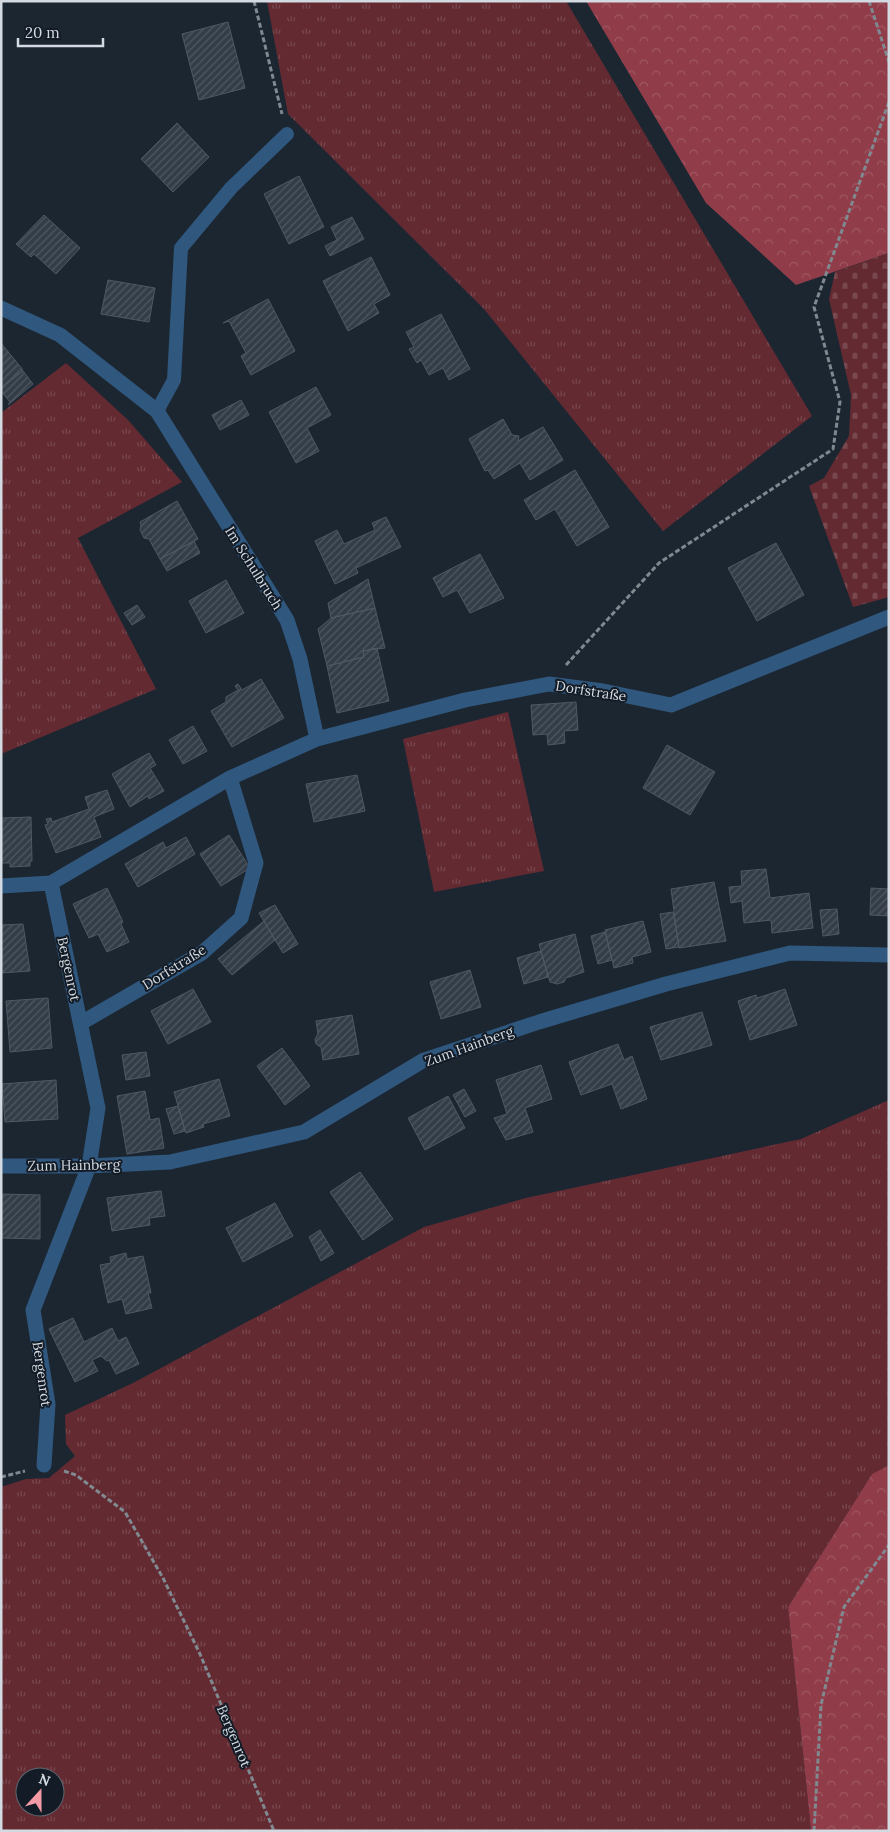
<svg xmlns="http://www.w3.org/2000/svg" width="890" height="1832" viewBox="0 0 890 1832" font-family="Lora,serif">
  <style>
    .grass { fill: url(#grass-tufts); fill-rule: evenodd }
    .forest { fill: url(#forest-crowns) }
    .cemetery { fill: url(#cemetery-stones) }
    .building { fill: url(#building-hatch); stroke: #4e5965 }
    .lines { fill: none; stroke-linecap: round; stroke-linejoin: round }
    .path { stroke: #808890; stroke-width: 3; stroke-dasharray: 5 2.5; stroke-linecap: butt }
    .lane { stroke: #30577e; stroke-width: 14 }
    .street { stroke: #30577e; stroke-width: 15 }
    .labels { text-anchor: middle; stroke-width: 4; stroke-linejoin: round; paint-order: stroke }
    .street-label { font-size: 14px; fill: #d4dae1; stroke: #131c26 }
  </style>
  <defs>
    <pattern id="grass-tufts" width="24" height="20" patternUnits="userSpaceOnUse" patternTransform="scale(1.25)"><rect width="24" height="20" fill="#642a32"/><path d="M3 7l-1-3M5 7V3M7 7l1-3M15 17l-1-3M17 17v-4M19 17l1-3" fill="none" stroke="#79484f"/></pattern>
    <pattern id="forest-crowns" width="20" height="18" patternUnits="userSpaceOnUse" patternTransform="scale(1.25)"><rect width="20" height="18" fill="#903c49"/><path d="M2 6a3 3 0 1 1 6 0M12 15a3 3 0 1 1 6 0" fill="none" stroke="#9f5863"/></pattern>
    <pattern id="cemetery-stones" width="16" height="16" patternUnits="userSpaceOnUse" patternTransform="scale(1.25)"><rect width="16" height="16" fill="#642a32"/><path d="M2 7V4a2 2 0 0 1 4 0v3zM10 15v-3a2 2 0 0 1 4 0v3z" fill="#79484f"/></pattern>
    <pattern id="building-hatch" width="6" height="6" patternUnits="userSpaceOnUse" patternTransform="scale(1.25)"><rect width="6" height="6" fill="#333d48"/><path d="M-1 1l2-2M0 6l6-6M5 7l2-2" fill="none" stroke="#505862"/></pattern>
  </defs>
  <rect width="100%" height="100%" fill="#1c2630"/>
  <!-- grass -->
  <path class="grass" d="M267 1H566L812 416 663 531 484 309 288 114Z
    M66 363 128 420 182 482 78 538 156 689 1 754V413Z
    M508 712 544 871 434 892 403 739Z
    M889 1100V1465L872 1474 788 1607 811 1831H1V1487L26 1479 49 1478 75 1456 66 1444 65 1415 133 1383 424 1227 526 1198 801 1139ZM25 1777H55V1807H25Z"/>
  <!-- forest -->
  <path class="forest" d="M586 1H889V253L796 285 706 203Z
    M889 1465V1831H811L788 1607 872 1474Z"/>
  <!-- cemetery -->
  <path class="cemetery" d="M889 253V597L853 607 809 486 824 478 849 436 851 395 829 299 835 272Z"/>
  <!-- building -->
  <path class="building" d="M228 22 245 88 199 100 182 34Z
    M177 123 209 157 173 192 141 159Z
    M299 176 324 227 289 244 264 194Z
    M44 215 80 248 56 274 34 254 31 257 16 244Z
    M352 217 364 239 330 256 325 246 337 240 331 227Z
    M371 257 390 295 374 304 379 313 348 331 323 281Z
    M108 280 155 288 149 322 101 314Z
    M268 299 295 351 251 375 241 356 246 353 229 321 223 323Z
    M441 314 470 369 449 380 443 368 429 375 421 360 417 363 409 349 414 347 406 332Z
    M1 343 23 370 1 388Z
    M23 371 33 384 8 405 10 402 1 391V388Z
    M316 387 331 415 307 428 319 451 296 463 269 412Z
    M241 400 249 415 220 430 212 415Z
    M503 419 512 435 519 436 518 441 543 427 563 460 530 480 520 463 494 479 488 470 485 471 469 439Z
    M575 470 609 527 577 546 555 509 536 520 524 500Z
    M177 501 198 539 160 559 149 539 144 538 140 530 141 525 140 522Z
    M386 517 401 547 356 568 358 573 335 584 315 541 337 530 344 544 375 530 372 523Z
    M194 541 200 553 167 571 160 559Z
    M776 543 804 595 757 621 728 568Z
    M480 554 504 598 470 613 457 590 443 597 433 578Z
    M368 579 375 608 331 618 328 603Z
    M226 580 244 613 206 633 189 601Z
    M137 605 145 617 132 625 124 613Z
    M375 608 385 648 363 651 364 657 327 666 318 629 331 618Z
    M377 648 389 701 337 713 327 666 364 657 363 651Z
    M261 679 284 718 232 747 211 711 226 702V697L238 690 235 686 238 684 242 690Z
    M576 702 578 730 564 731 565 743 548 745 547 734 533 735 531 705Z
    M193 726 207 751 183 764 169 740Z
    M667 745 715 772 690 815 643 788Z
    M149 753 156 765 150 768 164 791 149 799 148 796 130 807 112 774Z
    M357 775 365 811 314 822 306 784Z
    M107 790 114 809 94 817 101 837 56 853 45 825 48 824 46 819 51 818 52 822 89 809 85 797Z
    M31 817 32 861H30V866L10 867V863H1V818Z
    M229 835 250 868 221 886 200 854Z
    M186 837 195 854 138 887 125 864 163 842 166 848Z
    M766 869 770 898 809 893 813 928 772 933 771 920 744 923 742 901 731 903 729 887 742 886 741 871Z
    M714 882 726 941 679 948 671 889Z
    M107 888 123 922 121 924 129 942 107 952 98 934 89 938 73 904Z
    M871 888 889 889V916L870 915Z
    M275 905 298 944 283 953 259 913Z
    M837 909 839 934 823 936 820 910Z
    M673 912 679 947 666 949 660 914Z
    M264 921 275 940 232 975 218 959Z
    M643 921 651 952 632 957 633 963 614 968 605 930Z
    M23 924 30 971 1 973V925Z
    M605 932 612 960 598 964 591 936Z
    M575 934 584 972 566 978 564 982 557 984 550 982 539 944Z
    M541 951 548 977 524 984 517 958Z
    M470 970 481 1007 441 1019 430 982Z
    M193 989 211 1022 168 1044 151 1011Z
    M785 989 797 1025 750 1040 738 1001 756 995 757 998Z
    M48 998 52 1048 10 1052 6 1001Z
    M702 1012 712 1045 661 1060 650 1027Z
    M352 1015 359 1054 323 1060 321 1047 316 1044 315 1039 318 1034 316 1021Z
    M618 1044 624 1060 632 1056 647 1099 621 1109 612 1084 581 1095 569 1062Z
    M282 1048 310 1086 285 1105 257 1066Z
    M146 1052 150 1076 126 1080 122 1055Z
    M541 1065 552 1099 525 1108 533 1132 506 1140 494 1118 507 1114 496 1080Z
    M219 1079 230 1116 203 1124 204 1127 186 1133 174 1092Z
    M56 1080 58 1119 5 1122 2 1084Z
    M464 1089 476 1111 465 1117 453 1095Z
    M145 1091 150 1120 159 1118 164 1148 127 1154 117 1096Z
    M448 1096 465 1128 425 1150 408 1118Z
    M178 1106 185 1131 174 1134 166 1109Z
    M360 1172 393 1219 363 1240 330 1192Z
    M161 1191 165 1216 149 1218 150 1225 112 1231 107 1198Z
    M1 1194 40 1195V1239L1 1238Z
    M275 1203 293 1236 243 1262 226 1228Z
    M320 1230 334 1253 321 1261 309 1237Z
    M126 1253 127 1259 143 1256 151 1293H148L152 1308 126 1314 122 1299 108 1303 100 1265 111 1263 110 1257Z
    M73 1318 84 1342 112 1328 118 1341 126 1337 139 1364 116 1374 109 1360 107 1361 101 1356 92 1360 98 1371 75 1382 49 1329Z"/>
  <g class="lines">
    <!-- path -->
    <path class="path" d="M254 1 282 114
      M869 1 889 62
      M566 665 659 563 833 449 840 402 814 307 889 102
      M64 1471 76 1475 125 1512 163 1578 200 1654 274 1831
      M1 1477 25 1471
      M814 1831 821 1705 844 1607 889 1545"/>
    <!-- lane -->
    <path class="lane" d="M157 411 174 380 181 248 231 188 287 134"/>
    <!-- street -->
    <path class="street" d="M1 308 60 335 157 411 287 620 300 659 317 739
      M1 886 51 883 230 778 317 739 465 700 549 684 603 691 671 705 889 617
      M81 1023 202 953 241 918 256 863 230 778
      M1 1166H89L170 1162 304 1132 424 1060 539 1022 666 984 790 953 889 955
      M44 1465 48 1404 33 1310 89 1166 98 1108 51 883"/>
  </g>
  <g class="labels">
    <!-- street labels -->
    <g class="street-label">
      <text transform="translate(254 568) rotate(58)" y="5">Im Schulbruch</text>
      <text transform="translate(591 691) rotate(9)" y="5">Dorfstraße</text>
      <text transform="translate(174 967) rotate(-32)" y="5">Dorfstraße</text>
      <text transform="translate(69 969) rotate(78)" y="5">Bergenrot</text>
      <text transform="translate(469 1046) rotate(-20)" y="5">Zum Hainberg</text>
      <text transform="translate(74 1165) rotate(-1)" y="5">Zum Hainberg</text>
      <text transform="translate(42 1374) rotate(82)" y="5">Bergenrot</text>
      <text transform="translate(234 1736) rotate(67)" y="5">Bergenrot</text>
    </g>
  </g>
  <!-- border -->
  <rect width="890" height="1832" fill="none" stroke="#d4dae1" stroke-width="5"/>
  <!-- north arrow -->
  <g transform="translate(40 1792) rotate(21)"><circle r="24" fill="#131c26" stroke="#606871"/>
  <path d="M0-4L9 19L0 12L-9 19Z" fill="#f49aa4"/>
  <text y="-8" font-size="14" font-weight="bold" text-anchor="middle" fill="#d4dae1">N</text>
  </g>
  <!-- scale -->
  <path d="M18 38v8h85v-8" fill="none" stroke="#d4dae1" stroke-width="2.5"/>
  <text x="25" y="38" font-size="15" fill="#d4dae1" stroke="#131c26" stroke-width="4" paint-order="stroke">20 m</text>
</svg>
